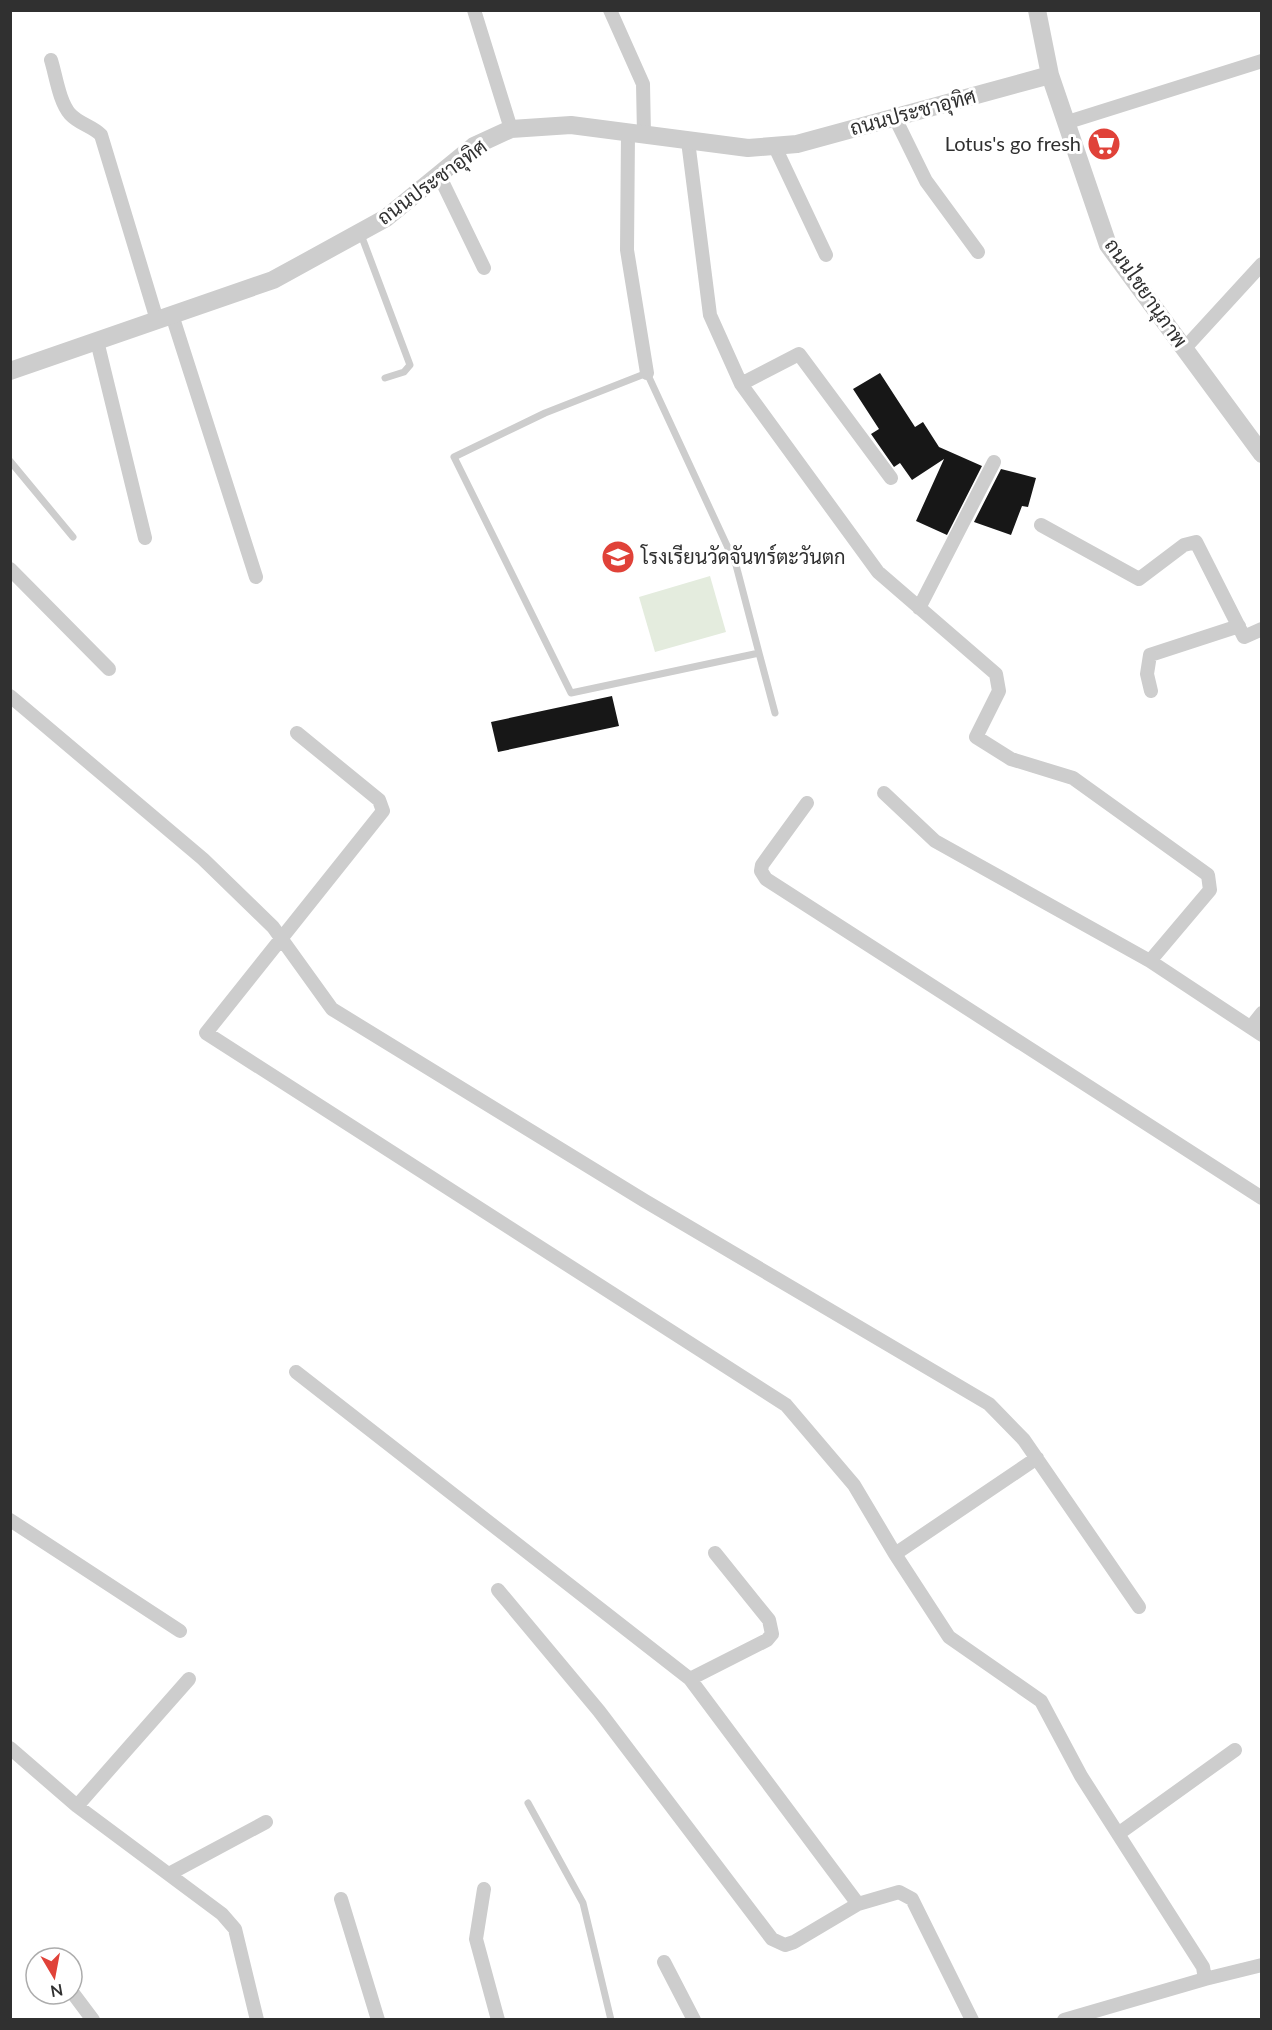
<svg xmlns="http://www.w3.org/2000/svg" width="1272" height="2030" viewBox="0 0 1272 2030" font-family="Lato,Sarabun,sans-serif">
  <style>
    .green { fill: #e4ecde }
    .building { fill: #171717 }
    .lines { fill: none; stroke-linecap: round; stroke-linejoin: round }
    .service { stroke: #cdcdcd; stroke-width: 7 }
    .minor { stroke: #cdcdcd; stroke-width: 14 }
    .tertiary { stroke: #cdcdcd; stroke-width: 18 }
    .labels { text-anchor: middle; stroke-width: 6; stroke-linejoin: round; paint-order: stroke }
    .street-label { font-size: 20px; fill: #303030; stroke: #fff }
    .poi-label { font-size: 20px; fill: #303030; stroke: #fff; text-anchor: end }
  </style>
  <rect width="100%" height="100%" fill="#fff"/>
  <!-- green -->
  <path class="green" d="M710 576 726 632 655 652 639 597Z"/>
  <!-- building -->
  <path class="building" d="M880 373 915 427 923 422 939 447 982 466 947 535 916 521 944 459 912 480 900 463 894 467 871 434 879 429 853 389Z
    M1001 469 1036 478 1028 507 1022 506 1011 535 974 522Z
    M612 696 619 726 498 752 491 722Z"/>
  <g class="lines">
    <!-- service -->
    <path class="service" d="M360 232 410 365 404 372 385 378
      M647 373 736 565 759 653 571 693 454 457 545 413Z
      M10 461 73 537
      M759 653 775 713
      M528 1803 583 1903 611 2020"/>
    <!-- minor -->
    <path class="minor" d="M474 10 511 129
      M610 10 643 84 644 135
      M51 60C56 76 59 101 70 114 79 124 92 126 101 135L157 320
      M895 118 926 181 978 252
      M1068 122 1262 61
      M628 133 627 250 647 373
      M688 141 710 315 741 384 878 572 996 674 999 691 976 737 1011 759 1073 778 1208 875 1210 890 1150 961
      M775 147 826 255
      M439 175 484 268
      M172 315 256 577
      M97 341 145 538
      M1184 349 1262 264
      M741 384 799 354 891 478
      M1041 525 1139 579 1184 545 1196 542 1244 637 1262 629
      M10 569 109 669
      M919 608 994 462
      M1151 691 1147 674 1150 655 1239 626
      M10 696 203 859 273 927 332 1009 645 1201 989 1404 1024 1440 1139 1607
      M297 733 379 800 383 811 206 1033 786 1405 854 1485 895 1554
      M884 793 935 841 1150 961 1262 1035
      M807 803 762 865 761 871 766 879 1262 1198
      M1251 1027 1262 1013
      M296 1372 690 1679 858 1904 899 1892 912 1899 972 2020
      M1037 1458 895 1554 949 1637 1041 1701 1081 1776 1203 1967 1205 1979
      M10 1520 180 1631
      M498 1590 599 1711 772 1939 785 1945 794 1942 858 1904
      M690 1679 767 1640 772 1634 769 1620 715 1553
      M10 1748 77 1806 222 1914 235 1929 257 2020
      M77 1806 189 1679
      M1118 1834 1235 1750
      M169 1874 266 1822
      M484 1889 476 1939 498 2020
      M341 1899 378 2020
      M664 1962 694 2020
      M72 1992 93 2020
      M1064 2020 1205 1979 1262 1965"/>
    <!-- tertiary -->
    <path class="tertiary" d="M1037 10 1050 75 1108 245 1262 454
      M10 371 273 280 386 218 474 146 511 129 571 125 748 148 797 144 1050 75"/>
  </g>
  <!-- icons -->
  <defs>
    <g id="supermarket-disc" transform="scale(1.725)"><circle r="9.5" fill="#e04239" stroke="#fff"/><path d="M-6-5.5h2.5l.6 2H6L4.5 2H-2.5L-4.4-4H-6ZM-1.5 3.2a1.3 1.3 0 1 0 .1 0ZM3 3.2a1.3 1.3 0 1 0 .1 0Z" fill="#fff"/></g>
    <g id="school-disc" transform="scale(1.725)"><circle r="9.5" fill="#e04239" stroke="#fff"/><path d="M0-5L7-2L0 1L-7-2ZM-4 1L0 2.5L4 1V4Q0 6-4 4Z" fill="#fff"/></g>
  </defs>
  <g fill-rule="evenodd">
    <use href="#supermarket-disc" x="1104" y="144"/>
    <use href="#school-disc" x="618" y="557"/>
  </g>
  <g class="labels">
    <!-- street labels -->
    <g class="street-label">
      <text transform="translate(913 112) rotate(-15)" y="7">ถนนประชาอุทิศ</text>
      <text transform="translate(432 182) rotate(-36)" y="7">ถนนประชาอุทิศ</text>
      <text transform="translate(1146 293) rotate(55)" y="7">ถนนไชยานุภาพ</text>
    </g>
    <!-- poi labels -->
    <g class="poi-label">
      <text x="1081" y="151">Lotus's go fresh</text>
      <text x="641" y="564" text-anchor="start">โรงเรียนวัดจันทร์ตะวันตก</text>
    </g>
  </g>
  <!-- border -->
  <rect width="1272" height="2030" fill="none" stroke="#303030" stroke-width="24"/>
  <!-- north arrow -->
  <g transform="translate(54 1976) rotate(170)"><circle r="28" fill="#ffffff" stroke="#acacac" stroke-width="1.5"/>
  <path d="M0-4.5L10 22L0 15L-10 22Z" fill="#e04239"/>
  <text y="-9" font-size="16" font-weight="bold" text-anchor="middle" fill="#303030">N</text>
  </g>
</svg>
